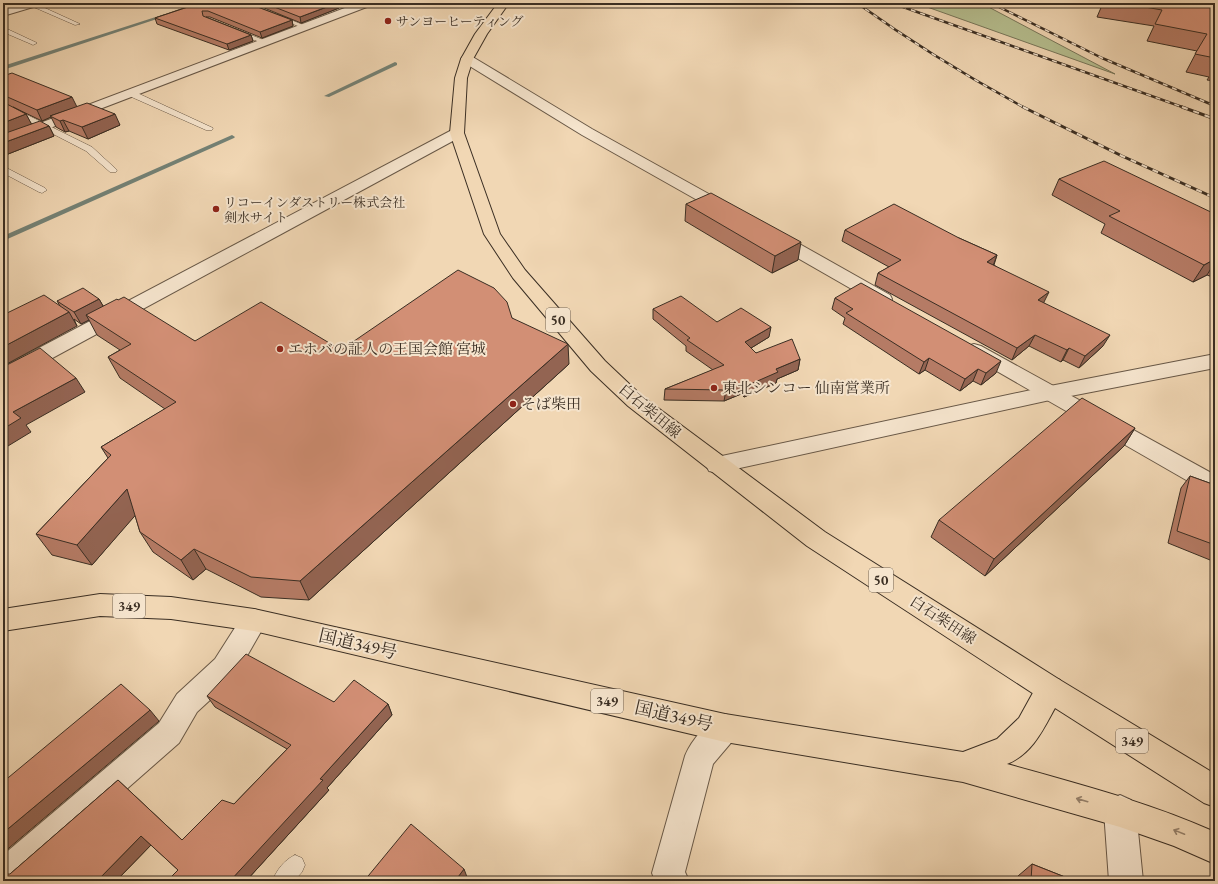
<svg xmlns="http://www.w3.org/2000/svg" width="1218" height="884" viewBox="0 0 1218 884" font-family="'EB Garamond','Noto Serif JP',serif">
  <style>
    .green { fill: #b6bf90; stroke: #78765a }
    .lines { fill: none; stroke-linecap: round; stroke-linejoin: round }
    .stream { fill: #748276; fill-rule: evenodd }
    .service-casing { stroke: #685847; stroke-width: 1 }
    .minor-casing { stroke: #685847; stroke-width: 2 }
    .tertiary-casing { stroke: #685847; stroke-width: 2 }
    .primary-casing { stroke: #3a2e23; stroke-width: 2 }
    .trunk-casing { stroke: #3a2e23; stroke-width: 2 }
    .service { fill: #f6e5ce; fill-rule: evenodd }
    .minor { fill: #f6e5ce; fill-rule: evenodd }
    .tertiary { fill: #f6e5ce; fill-rule: evenodd }
    .primary { fill: #f1d7b4; fill-rule: evenodd }
    .trunk { fill: #f1d7b4; fill-rule: evenodd }
    .rail-far1-casing { stroke: #3a2e23; stroke-width: 2.5 }
    .rail-casing { stroke: #3a2e23; stroke-width: 3 }
    .rail-far1 { stroke: #f6e5ce; stroke-width: 1.5; stroke-dasharray: 5; stroke-linecap: butt }
    .rail { stroke: #f6e5ce; stroke-width: 2; stroke-dasharray: 6; stroke-linecap: butt }
    .wall { fill: #b57b65; stroke: #3a2e23 }
    .shaded-wall { fill: #936452; stroke: #3a2e23 }
    .building { fill: #d28f75; stroke: #3a2e23 }
    .oneway { stroke: #96826c }
    .poi-dot { fill: #8f2418; stroke: #f6e5ce; stroke-width: 1.5 }
    .labels { text-anchor: middle; stroke-width: 4; stroke-linejoin: round; paint-order: stroke }
    .far-poi-label { font-size: 13px; fill: #3a2e23; stroke: #f6e5ce; text-anchor: start }
    .shield { fill: #f6e5ce; stroke: #726556; stroke-width: 1 }
    .shield-label { font-size: 14px; font-weight: bold; fill: #3a2e23 }
    .poi-label { font-size: 15px; fill: #3a2e23; stroke: #f6e5ce; text-anchor: start }
    .street-label { font-size: 15px; fill: #3a2e23; stroke: #f6e5ce }
    .near-street-label { font-size: 18px; fill: #3a2e23; stroke: #f6e5ce }
  </style>
  <rect width="100%" height="100%" fill="#f1d7b4"/>
  <filter id="stains"><feTurbulence type="fractalNoise" baseFrequency=".005" numOctaves="4"/><feColorMatrix values="0 0 0 0 .2 0 0 0 0 .09 0 0 0 0 .02 0 0 0 .5 -.17"/></filter>
  <radialGradient id="worn" r=".72"><stop offset=".6" stop-color="#630" stop-opacity="0"/><stop offset="1" stop-color="#630" stop-opacity=".3"/></radialGradient>
  <!-- green -->
  <path class="green" d="M916 3H981L1115 74Z"/>
  <g class="lines">
    <!-- stream -->
    <path class="stream" d="M165 14 169 15 3 70V66Z
      M395 62 397 63V65L329 97 324 96Z
      M232 135 235 137 234 138 3 241V236Z"/>
    <!-- service casing -->
    <g class="service-casing">
      <path id="service" d="M28 3H34L80 24 75 25 29 5Z
        M275 15H279L308 27 303 28 275 17Z
        M3 27 35 42 37 43 33 45 31 44 3 32Z
        M236 29 266 41 268 42 262 43 234 32 233 31Z
        M127 91H133L213 128 212 130H206L127 95Z
        M3 103 92 147 117 170 116 172H110L86 151 3 108Z
        M3 166 45 188 47 190 42 193 39 192 3 173Z
        M295 855 302 858 305 865 302 872 294 881H272C277 870 284 860 295 855Z"/>
    </g>
    <!-- minor casing -->
    <g class="minor-casing">
      <path id="minor" d="M24 3H41L40 5 3 16V9Z
        M358 3H373L372 5 3 146V137Z
        M467 55 471 56 592 129 734 208 736 211 734 214 728 216 722 214 582 135 463 62 461 59 463 56Z
        M457 129 462 130 464 133 462 136 10 381 3 383V367L452 130Z
        M774 232 780 233 890 295 892 299 890 303 883 305 876 303 768 241 766 237 768 233Z
        M974 344 981 346 1215 475V495L1207 492 967 354 964 350 967 346Z
        M254 609 263 612 267 620 263 628 235 677 197 712 179 743 22 881H3V855L159 723 177 694 215 659 245 612Z
        M725 714 735 718 740 728 735 738 713 764 685 872 689 881H655L652 873 685 756C692 739 708 721 725 714Z
        M1120 795 1131 800 1136 811 1143 881H1109L1104 811 1109 800Z"/>
    </g>
    <!-- tertiary casing -->
    <g class="tertiary-casing">
      <path id="tertiary" d="M1215 354V368L1050 400 717 473 709 471 706 465 709 459 717 457 1050 386Z"/>
    </g>
    <!-- primary casing -->
    <g class="primary-casing">
      <path id="primary" d="M498 3H509L487 34 473 59 467 78 464 133 500 234 525 270 605 361 642 396 825 532 1060 680 1064 689 1060 698 1050 702 1040 698 807 546 628 406 591 371 513 278 484 234 450 133 455 78 461 59 475 34Z"/>
    </g>
    <!-- trunk casing -->
    <g class="trunk-casing">
      <path id="trunk" d="M100 594 171 597 254 609 725 714 963 752 997 739 1019 718 1040 680 1050 676 1060 680 1215 774V807L1204 803 1055 708C1043 730 1032 754 1007 764 1078 784 1148 802 1215 832V864L1174 846 1120 827 963 782 725 742 254 631 171 619 100 616 3 631V609Z"/>
    </g>
    <!-- service -->
    <use href="#service" class="service"/>
    <!-- minor -->
    <use href="#minor" class="minor"/>
    <!-- tertiary -->
    <use href="#tertiary" class="tertiary"/>
    <!-- primary -->
    <use href="#primary" class="primary"/>
    <!-- trunk -->
    <use href="#trunk" class="trunk"/>
    <!-- rail-far1 casing -->
    <g class="rail-far1-casing">
      <path id="rail-far1" d="M857 3C911 42 966 76 1025 108
        M892 3 1185 108
        M991 3 1102 58 1215 106"/>
    </g>
    <!-- rail casing -->
    <g class="rail-casing">
      <path id="rail" d="M1023 107 1122 156 1215 198
        M1182 107 1215 119"/>
    </g>
    <!-- rail-far1 -->
    <use href="#rail-far1" class="rail-far1"/>
    <!-- rail -->
    <use href="#rail" class="rail"/>
  </g>
  <!-- wall -->
  <path class="wall" d="M175 3H247L292 20 293 26 262 38 210 17H206L251 35 253 41 229 50 157 24 155 18 187 7Z
    M252 3H338L339 8 301 23Z
    M1103 3H1215V81L1207 80 1209 77 1186 72 1197 51 1147 41 1154 26 1097 17Z
    M3 76 77 107 120 125 88 139 69 131 65 132 56 127 51 117 42 121 13 107 26 114 31 124 49 126 54 136 3 156Z
    M1059 179 1215 214V278L1207 275 1193 282 1101 233 1105 224 1052 195Z
    M686 204 798 260 772 273 685 221Z
    M845 230 959 238 997 255 994 265 1044 303 1103 346 1079 368 1063 360 1061 362 1029 346 1012 360 875 285 878 273 889 267 842 241Z
    M835 298 996 373 981 385 973 381 960 391 925 370 919 374 843 324 845 318 832 309Z
    M99 299 103 306 195 341 341 350 512 318 569 364 309 600 261 597 206 569 193 580 153 552 140 532 135 515 92 565 52 555 36 534 108 458 101 447 165 409 120 378 108 357 120 350 97 335 89 320 81 324 74 319 77 326 60 306 57 301Z
    M653 309 717 322 769 337 751 348 756 353 800 359 798 370 777 379 776 383 744 397 741 394 724 401 664 400 665 389 713 370 686 351V346L653 319Z
    M1135 428 1124 446 985 576 931 537 939 520Z
    M1190 476 1215 485V562L1168 543 1181 488Z
    M207 696 334 702 388 704 392 715 327 788 329 790 246 881H167L178 870 151 845 116 881H3L10 874 118 780 182 840 234 804 287 749 215 707Z
    M1032 864 1075 881H1018V876Z"/>
  <!-- shaded-wall -->
  <path class="shaded-wall" d="M338 3 339 8 301 23 300 17Z
    M292 20 293 26 262 38 260 32Z
    M251 35 253 41 229 50 227 44Z
    M72 97 77 107 50 116 51 117 42 121 37 110Z
    M26 114 32 125 3 135V123Z
    M115 114 120 125 88 139 82 127Z
    M63 120 69 131 65 132 60 121Z
    M49 126 54 136 3 156V143Z
    M801 242 798 260 772 273 775 256Z
    M997 255 993 266 987 262Z
    M1215 259V262L1207 275 1193 282 1204 265Z
    M1049 292 1043 304 1038 300Z
    M99 299 106 311 86 315 89 320 81 324 74 312Z
    M69 312 77 326 3 366V347Z
    M771 327 769 337 743 353 745 342Z
    M1035 335 1029 346 1012 360 1017 348Z
    M1110 335 1103 346 1079 368 1085 356Z
    M568 344 569 364 309 600 300 581Z
    M1069 348 1063 360 1061 362 1067 350Z
    M929 358 925 370 919 374 924 362Z
    M800 359 798 370 777 379 776 383 744 397 746 386 776 369Z
    M1001 361 996 373 981 385 986 373Z
    M978 369 973 381 960 391 965 379Z
    M76 378 85 392 26 425 31 432 3 449V429L13 412Z
    M743 383 741 394 724 401 726 390Z
    M1135 428 1124 446 985 576 994 559Z
    M127 489 140 510 92 565 77 545Z
    M194 549 206 569 193 580 181 560Z
    M388 704 392 715 327 788 329 790 246 881H230L320 779Z
    M150 710 159 721 158 722 3 853V833Z
    M141 836 151 845 116 881H97Z
    M464 869 467 877 464 881H455Z"/>
  <!-- building -->
  <path class="building" d="M189 3H247L292 20 260 32 208 11H202L203 16 251 35 227 44 155 18 194 5Z
    M264 3H337L300 17Z
    M1122 3H1215V58L1195 54 1207 34 1155 24 1162 10Z
    M12 73 72 97 37 110 3 95V76Z
    M3 102 26 114 3 123Z
    M87 103 115 114 82 127 63 120 60 121 50 116Z
    M40 121 49 126 3 143V134Z
    M1104 161 1215 214V259L1204 265 1109 216 1120 211 1059 179Z
    M711 193 801 242 775 256 686 204Z
    M894 204 959 238 997 255 987 262 1049 292 1038 300 1110 335 1085 356 1069 348 1067 350 1035 335 1017 348 878 273 901 260 845 230Z
    M458 270 494 288 507 302 512 318 568 344 300 581 251 577 194 549 181 560 140 532 127 489 77 545 36 534 111 455 101 447 176 402 108 357 131 344 86 315 117 299 118 300 124 297 195 341 261 302 341 350Z
    M861 283 1001 361 986 373 978 369 965 379 929 358 924 362 846 313 853 309 835 298Z
    M83 288 99 299 74 312 57 301Z
    M44 295 69 312 3 347V315Z
    M681 296 717 322 741 308 771 327 745 342 756 353 792 339 800 359 776 369 778 372 746 386 743 383 726 390 665 389 724 365 687 340 690 338 653 309Z
    M40 348 76 378 13 412 21 418 3 429V367Z
    M1082 398 1135 428 994 559 939 520Z
    M1190 476 1215 485V545L1177 531Z
    M246 654 334 702 354 680 388 704 320 779 323 780 230 881H167L178 870 141 836 97 881H3V874H10L118 780 182 840 222 800 234 804 291 745 207 696Z
    M121 684 150 710 149 711 3 833V782Z
    M411 824 464 869 455 881H364Z
    M1032 864 1075 881H1031Z"/>
  <!-- one-way arrows -->
  <defs><path id="oneway-shaft" d="M-6 0H5M1.5-3L5.5 0L1.5 3" fill="none" stroke-width="1.6" stroke-linecap="round" stroke-linejoin="round"/></defs>
  <g class="oneway">
    <use href="#oneway-shaft" transform="translate(1082 800) rotate(-164)"/>
    <use href="#oneway-shaft" transform="translate(1179 832) rotate(-158)"/>
  </g>
  <!-- markers -->
  <g class="poi-dot">
    <circle cx="388" cy="21" r="4"/>
    <circle cx="216" cy="209" r="4"/>
    <circle cx="280" cy="349" r="4"/>
    <circle cx="714" cy="388" r="4"/>
    <circle cx="513" cy="404" r="4"/>
  </g>
  <g class="labels">
    <!-- far-poi labels -->
    <g class="far-poi-label">
      <text x="396" y="26">サンヨーヒーティング</text>
      <text x="224" y="207">リコーインダストリー株式会社<tspan x="224" dy="15">剣水サイト</tspan></text>
    </g>
    <!-- shield labels -->
    <g class="shield">
      <rect x="546" y="308" width="24" height="24" rx="3"/>
      <rect x="869" y="568" width="24" height="24" rx="3"/>
      <rect x="113" y="594" width="32" height="24" rx="3"/>
      <rect x="591" y="689" width="32" height="24" rx="3"/>
      <rect x="1116" y="729" width="32" height="24" rx="3"/>
    </g>
    <g class="shield-label">
      <text x="558" y="325">50</text>
      <text x="881" y="585">50</text>
      <text x="129" y="611">349</text>
      <text x="607" y="706">349</text>
      <text x="1132" y="746">349</text>
    </g>
    <!-- poi labels -->
    <g class="poi-label">
      <text x="288" y="354">エホバの証人の王国会館 宮城</text>
      <text x="722" y="393">東北シンコー 仙南営業所</text>
      <text x="521" y="409">そば柴田</text>
    </g>
    <!-- street labels -->
    <g class="street-label">
      <text transform="translate(650 411) rotate(40)" y="5">白石柴田線</text>
      <text transform="translate(943 620) rotate(33)" y="5">白石柴田線</text>
    </g>
    <!-- near-street labels -->
    <g class="near-street-label">
      <text transform="translate(358 644) rotate(13)" y="6">国道349号</text>
      <text transform="translate(674 716) rotate(13)" y="6">国道349号</text>
    </g>
  </g>
  <!-- margin -->
  <rect width="1218" height="884" fill="none" stroke="#f1d7b4" stroke-width="16"/>
  <rect x="4" y="4" width="1210" height="876" fill="none" stroke="#3a2e23" stroke-width="2"/>
  <rect x="8" y="8" width="1202" height="868" fill="none" stroke="#3a2e23"/>
  <rect width="100%" height="100%" filter="url(#stains)"/>
  <rect width="100%" height="100%" fill="url(#worn)"/>
</svg>
